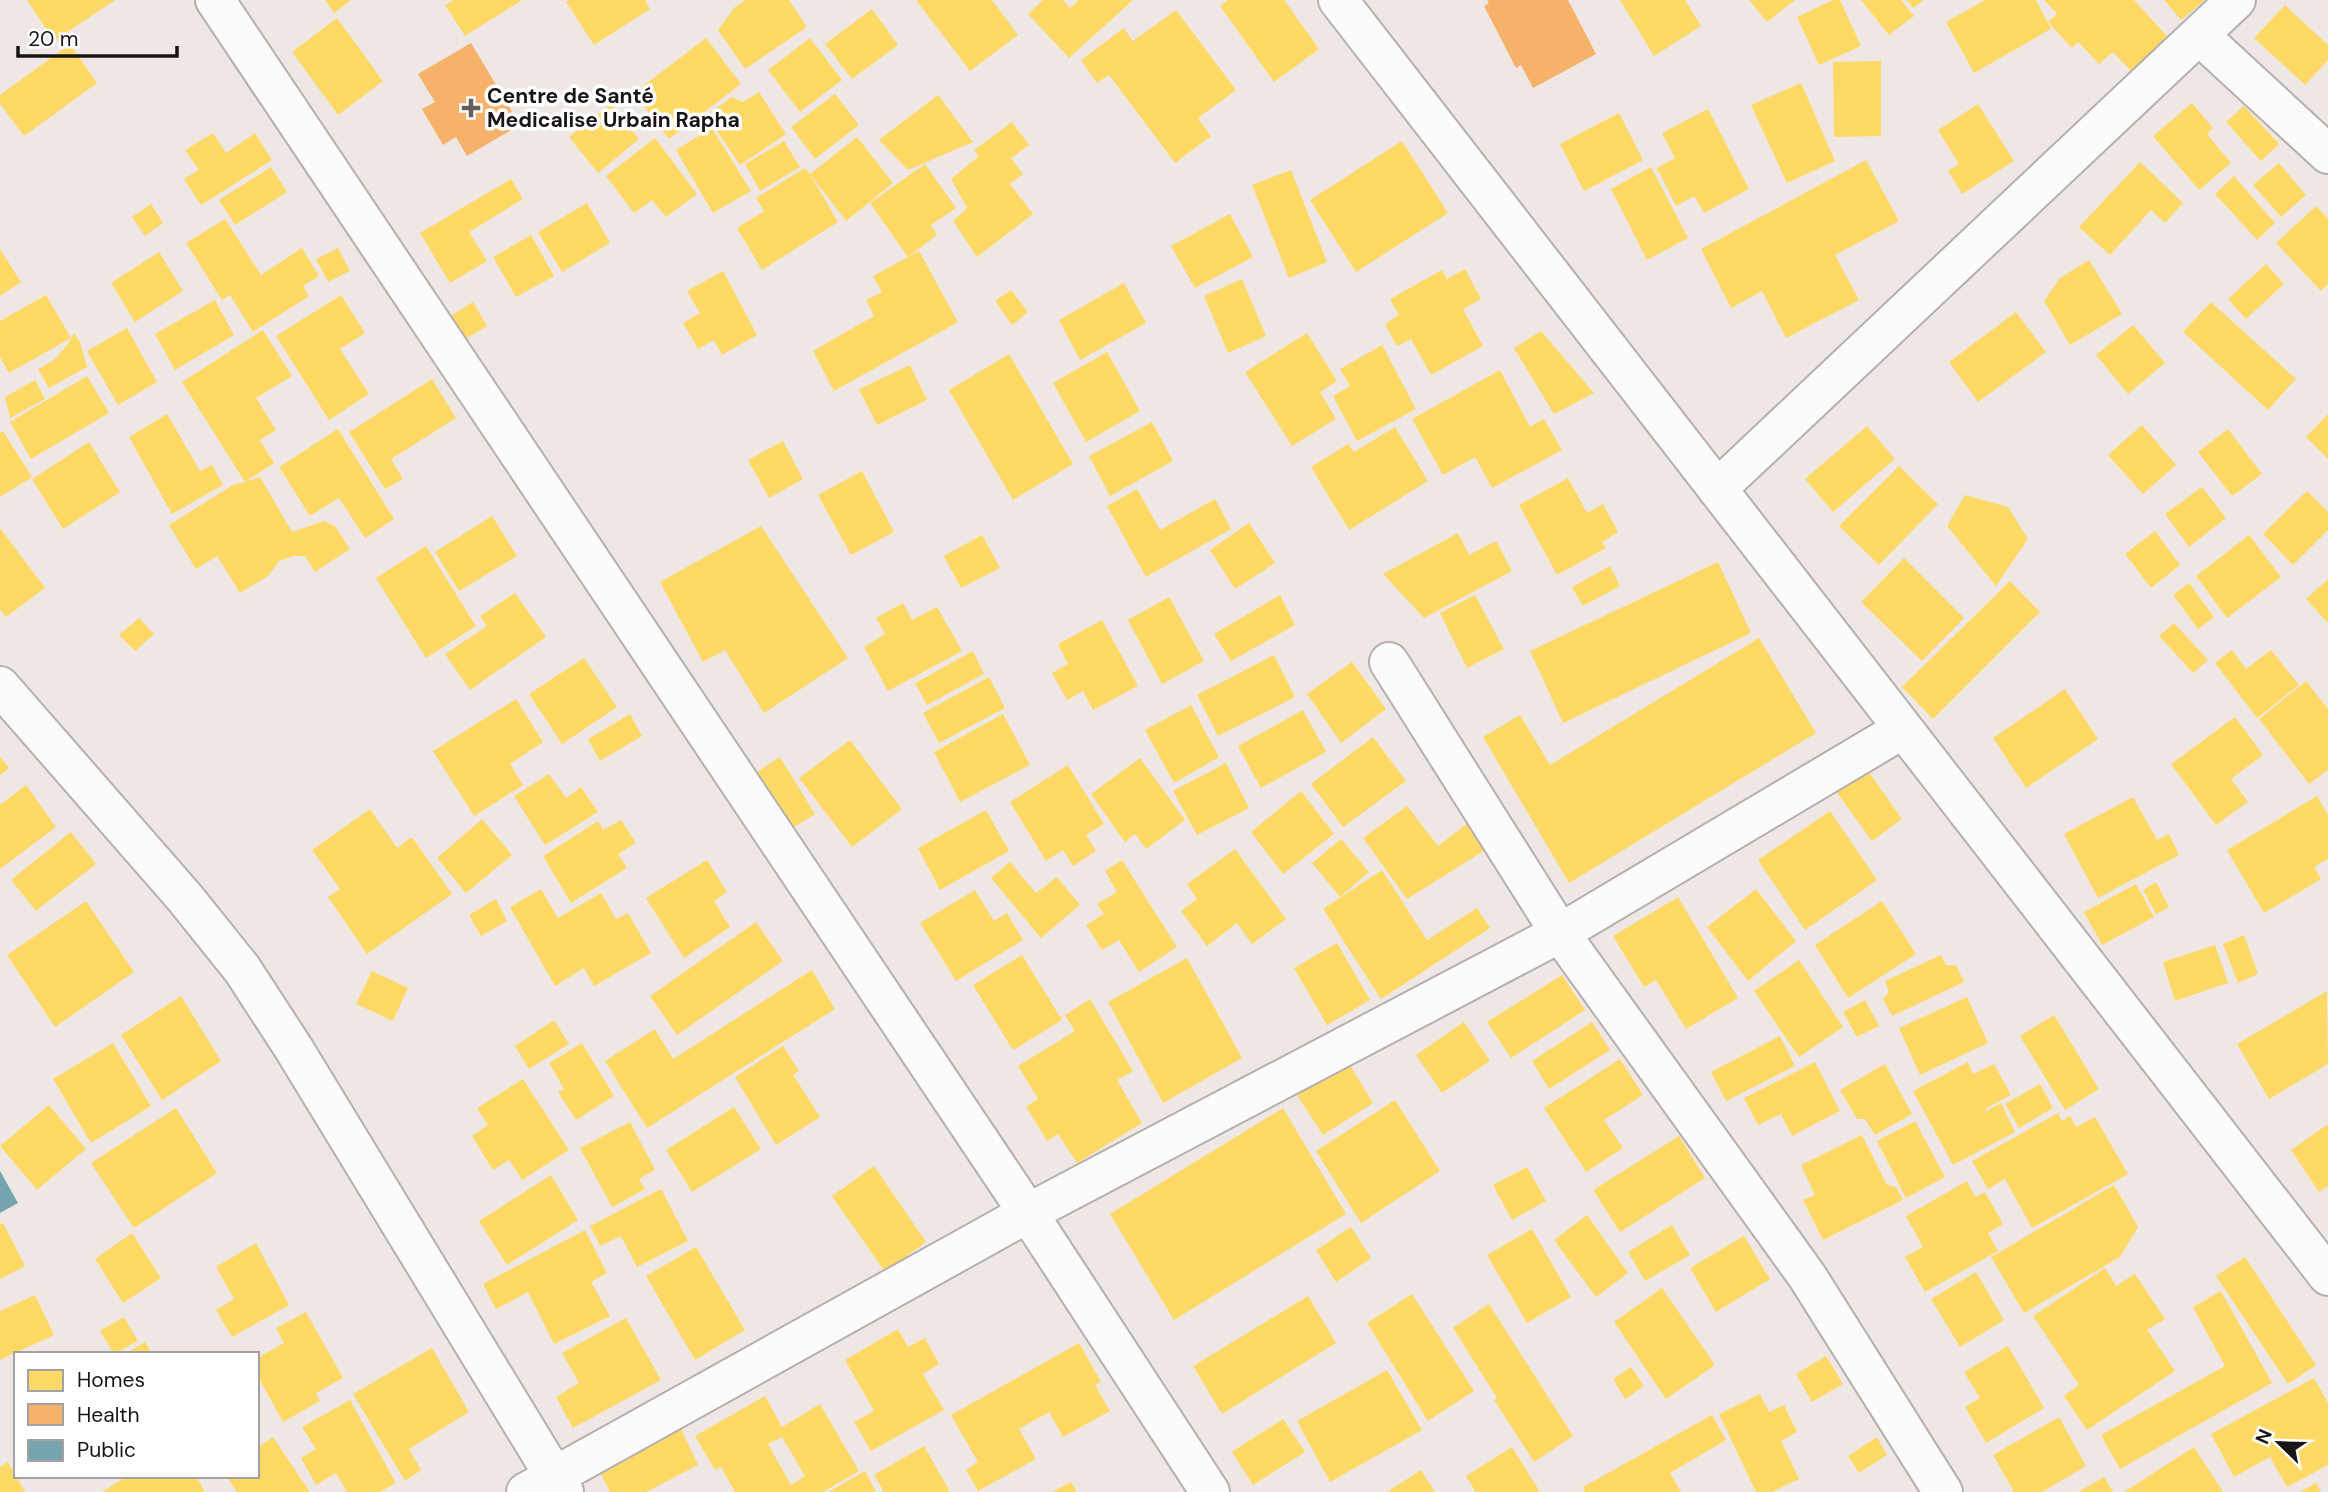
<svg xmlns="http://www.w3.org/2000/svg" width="2328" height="1492" viewBox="0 0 2328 1492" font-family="'DM Sans',sans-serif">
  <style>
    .homes { fill: #ffd966; fill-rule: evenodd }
    .health { fill: #f6b26b }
    .public { fill: #76a5af }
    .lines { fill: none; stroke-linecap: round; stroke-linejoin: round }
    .minor-casing { stroke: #b5b0ae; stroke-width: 42 }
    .minor { stroke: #fcfbfb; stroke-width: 38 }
    .poi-dot { fill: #645e5d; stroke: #fff; stroke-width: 2.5 }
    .labels { text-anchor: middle; stroke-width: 7; stroke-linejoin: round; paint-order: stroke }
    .poi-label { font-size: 21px; font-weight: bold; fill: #191514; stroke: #fff; text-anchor: start }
  </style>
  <rect width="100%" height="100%" fill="#eee7e4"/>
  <!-- homes -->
  <path class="homes" d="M27 0H115L54 41Z
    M325 0H351L334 13Z
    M454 0H522L465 36 445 5Z
    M569 0H645L650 9 594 45 566 2Z
    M745 0H789L807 27 745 69 718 30 734 8Z
    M916 0H992L1018 35 970 71Z
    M1043 0H1063L1070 8 1079 0H1133L1069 58 1028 14Z
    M1228 0H1284L1319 49 1274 82 1220 6Z
    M1620 0H1685L1701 26 1654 56Z
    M1749 0H1795L1767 22Z
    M1833 0H1840L1861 46 1819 65 1797 17Z
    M1861 0H1901L1914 16 1889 35Z
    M1907 0H1924L1913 8Z
    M1985 0H2036L2051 29 1974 73 1946 22Z
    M2044 0H2134L2168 37 2131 71 2113 52 2099 64 2078 42 2072 48 2048 22 2057 14Z
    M2164 0H2205L2181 20Z
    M2285 5 2328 45V60L2305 85 2254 38Z
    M872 9 898 45 852 79 825 44Z
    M1176 10 1236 90 1198 118 1211 136 1175 163 1109 75 1097 83 1081 60 1124 28 1133 41Z
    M337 18 383 81 338 115 292 52Z
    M706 38 741 84 669 139 634 93Z
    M810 38 842 80 800 112 768 70Z
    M70 44 97 83 24 136 0 104V95Z
    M1881 61V136L1834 137 1833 62Z
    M1801 83 1835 161 1787 183 1751 105Z
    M759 92 786 134 740 165 706 115 732 97 743 102Z
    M835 94 859 125 815 159 791 127Z
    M938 95 973 142 908 170 879 140Z
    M2192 103 2213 128 2207 134 2231 163 2199 190 2153 136Z
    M611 104 639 139 598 173 569 137Z
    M1978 104 2014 161 1962 194 1948 171 1959 164 1938 130Z
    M2244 106 2279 144 2261 161 2226 122Z
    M1708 109 1749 189 1704 213 1694 196 1676 206 1657 168 1675 158 1662 133Z
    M1619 113 1643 160 1584 191 1560 144Z
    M1012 122 1029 145 1011 158 1023 174 1010 184 1033 214 977 257 953 221 967 208 951 179 979 156 974 150Z
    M712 128 751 191 713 213 676 150Z
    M213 133 226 153 255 133 272 160 201 205 184 179 199 170 185 150Z
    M857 137 893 183 846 221 810 174 838 222 762 270 737 228 764 211 756 198 805 168 810 174Z
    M655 138 697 194 666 217 652 200 634 213 606 176Z
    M784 141 800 167 760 191 745 164Z
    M1402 141 1448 213 1356 272 1310 200Z
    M1866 160 1899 221 1835 255 1859 300 1786 338 1762 291 1731 308 1701 249Z
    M2140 162 2183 203 2165 223 2151 210 2110 255 2079 227Z
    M2279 163 2306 195 2281 217 2253 185Z
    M925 164 956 208 931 225 937 235 908 257 870 203Z
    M271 167 287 192 235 225 219 200Z
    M1651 167 1688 238 1647 260 1611 189Z
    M1291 170 1327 262 1289 278 1252 185Z
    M2234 176 2275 223 2257 240 2215 194Z
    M511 179 523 199 469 232 487 261 450 283 420 233Z
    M587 203 610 243 562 272 538 232Z
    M151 204 163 223 145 236 132 217Z
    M2316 206 2328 218V284L2321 291 2276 243Z
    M1230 214 1253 257 1195 288 1171 246Z
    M225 219 261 275 302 248 319 276 303 286 309 296 253 332 230 295 222 300 186 243Z
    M531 235 554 276 516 297 493 257Z
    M338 248 350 271 328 282 316 259Z
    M0 249 21 282 0 296Z
    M919 251 958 322 834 391 813 351 874 316 866 300 882 292 873 276Z
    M159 252 183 291 135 322 111 283Z
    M2089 260 2122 314 2070 345 2044 301 2060 278Z
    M2266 264 2284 284 2246 319 2228 299Z
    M1465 269 1481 299 1463 309 1483 346 1431 375 1411 339 1397 346 1385 324 1399 315 1390 299 1442 270 1447 279Z
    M723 271 757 335 722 355 714 340 698 349 683 323 700 313 687 291Z
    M1242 279 1266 336 1228 353 1204 296Z
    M1124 283 1146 323 1080 360 1059 320Z
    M1011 290 1028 312 1012 325 995 301Z
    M46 295 71 338 9 373 0 357V321Z
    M341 295 365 333 340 349 369 394 329 420 276 336Z
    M215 300 234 335 175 370 155 334Z
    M473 302 487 326 462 341 449 317Z
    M2211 302 2296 379 2268 410 2183 332Z
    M2016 312 2046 352 1978 402 1949 362Z
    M2133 325 2165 363 2128 394 2096 355Z
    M127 328 157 382 118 405 87 351Z
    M263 330 292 376 256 398 276 430 260 440 274 463 245 482 260 477 292 532 324 521 335 526 350 549 315 572 305 556H294L279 561 268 576 240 593 217 556 196 569 169 525 233 485 245 482 182 382Z
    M1541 331 1594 393 1554 414 1514 348Z
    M74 333 80 342 87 367 49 388 38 369 54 360 68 344Z
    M1307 333 1337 381 1320 392 1336 419 1292 446 1245 372Z
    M1382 345 1416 409 1357 441 1333 396 1350 386 1340 369Z
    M1107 352 1140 411 1086 442 1053 383Z
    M1009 354 1073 464 1013 500 949 390Z
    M910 365 927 400 877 425 859 389Z
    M1500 370 1530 427 1544 419 1562 450 1492 488 1475 457 1443 475 1412 419Z
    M87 376 109 413 31 459 10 422Z
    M432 379 456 418 391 459 403 479 385 489 349 432Z
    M35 380 45 399 10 418 5 397Z
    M167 414 200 471 212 465 223 485 172 514 129 437Z
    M2328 414V459L2306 437Z
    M1152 422 1173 461 1110 496 1089 456Z
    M2142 425 2176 465 2143 494 2108 455Z
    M1867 426 1895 459 1833 512 1805 479Z
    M1395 427 1428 481 1349 530 1311 467 1348 444 1354 452Z
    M338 429 394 519 365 538 339 498 310 516 279 467Z
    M2228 429 2262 474 2232 496 2198 452Z
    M3 431 32 477 0 497V433Z
    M783 441 803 479 769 498 748 460Z
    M89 442 120 492 63 529 32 479Z
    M1899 466 1938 504 1879 565 1839 526Z
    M862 471 894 532 851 555 818 495Z
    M1568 478 1587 513 1603 504 1618 532 1602 542 1606 548 1557 575 1519 505Z
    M2202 487 2226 518 2189 547 2165 514Z
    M1137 489 1160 530 1215 499 1231 529 1146 577 1107 506Z
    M2307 491 2328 512V530L2293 565 2263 534Z
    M1965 495 2008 507 2028 539 1996 586 1947 526Z
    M492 516 517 556 459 591 435 552Z
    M1249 523 1275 563 1235 589 1210 550Z
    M761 526 848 658 764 713 725 650 703 662 660 582Z
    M0 528 45 588 6 617 0 609Z
    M2155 531 2180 565 2151 588 2125 554Z
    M1458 533 1469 555 1496 541 1512 571 1424 618 1383 574Z
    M982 535 1000 568 961 588 944 556Z
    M2249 535 2281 577 2227 618 2196 576Z
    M426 546 476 626 426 658 376 578Z
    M1904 558 1964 618 1922 661 1861 602Z
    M1718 562 1751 633 1563 723 1530 651Z
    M1610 566 1620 586 1583 606 1572 587Z
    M2328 579V621L2327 622 2306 599Z
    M2010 581 2040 612 1933 719 1902 687Z
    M2189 583 2214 617 2198 629 2173 595Z
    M515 593 546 637 470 690 445 654 487 626 480 616Z
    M1280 595 1295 625 1231 661 1214 634Z
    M1475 595 1504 649 1467 668 1440 613Z
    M1169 597 1204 661 1162 684 1128 620Z
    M903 603 912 620 937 607 962 651 888 691 864 647 885 634 876 618Z
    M139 618 154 634 135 651 119 635Z
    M1102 620 1138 686 1093 710 1083 691 1067 700 1052 673 1068 664 1058 644Z
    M2174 623 2208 660 2193 673 2159 636Z
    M1759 638 1816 733 1569 883 1483 737 1520 715 1550 765Z
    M2232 650 2246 669 2271 650 2299 685 2257 718 2215 663Z
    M973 651 984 674 927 705 915 683Z
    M1274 655 1295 697 1218 736 1197 695Z
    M584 658 617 707 562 744 529 694Z
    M1352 662 1386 709 1341 743 1307 694Z
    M989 677 1005 708 939 743 923 713Z
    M2306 681 2328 709V770L2309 784 2259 719Z
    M2065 689 2098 739 2026 788 1993 738Z
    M516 699 543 742 510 764 523 785 474 816 433 751Z
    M1191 705 1219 757 1174 783 1145 730Z
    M1303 710 1326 752 1261 788 1238 746Z
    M630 714 642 736 600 761 588 739Z
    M1003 714 1030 765 960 802 934 752Z
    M2235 717 2263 755 2231 779 2248 802 2216 825 2171 764Z
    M1373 737 1406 781 1343 827 1311 784Z
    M850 740 902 809 852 847 799 778Z
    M0 757 9 768 0 775Z
    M780 757 815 814 793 828 757 772Z
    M1140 758 1185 820 1146 849 1135 834 1125 842 1091 794Z
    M1861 761 1902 819 1872 841 1830 783Z
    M1226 763 1249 808 1197 835 1173 791Z
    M1068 765 1104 824 1086 835 1096 851 1073 866 1063 850 1046 861 1010 802Z
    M549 774 566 798 581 787 598 812 545 845 514 796Z
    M26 785 56 827 0 869V805Z
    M1301 791 1334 834 1283 874 1251 832Z
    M2317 796 2328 815V859L2314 867 2321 879 2264 913 2227 850Z
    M2133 797 2157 840 2169 834 2179 855 2098 898 2064 834Z
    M1407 806 1438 846 1473 819 1493 845 1407 899 1363 838Z
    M370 809 397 848 412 837 452 894 367 954 328 897 340 889 312 850Z
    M986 810 1009 851 940 890 918 848Z
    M1830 811 1877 880 1805 930 1758 860Z
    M482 819 512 855 466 893 437 858Z
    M621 820 636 843 618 854 627 868 571 903 543 856 598 821 603 830Z
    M71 832 96 864 36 911 11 880Z
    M1341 839 1369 872 1340 897 1312 863Z
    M1235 849 1286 919 1252 944 1237 923 1207 946 1181 911 1197 899 1187 884Z
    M707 860 727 892 714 901 730 927 684 958 646 898Z
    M1122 860 1177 947 1139 972 1119 940 1102 950 1086 925 1104 914 1097 904 1117 892 1105 871Z
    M1010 862 1036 893 1057 877 1080 905 1041 938 991 878Z
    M1382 870 1427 940 1477 908 1490 928 1381 999 1323 909Z
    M2156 882 2169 907 2156 914 2143 890Z
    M2136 884 2154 917 2102 945 2084 912Z
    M541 889 558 918 601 893 616 919 628 913 651 953 594 986 584 968 555 986 510 907Z
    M1756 889 1796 941 1748 981 1707 927Z
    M975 890 994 921 1007 913 1023 940 956 981 920 923Z
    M1678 897 1738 998 1686 1029 1656 980 1644 987 1613 936Z
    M496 899 507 921 481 936 469 915Z
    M86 901 134 972 55 1027 7 955Z
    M1882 901 1916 954 1848 998 1815 945Z
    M756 922 783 961 677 1035 650 996Z
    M2244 935 2258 974 2238 983 2223 944Z
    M1337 943 1370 1000 1327 1025 1294 968Z
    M2215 945 2228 983 2175 1001 2163 962Z
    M1022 955 1062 1020 1013 1050 973 985Z
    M1941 955 1946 965H1956L1964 982 1892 1016 1883 999 1889 992 1885 981Z
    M1187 958 1242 1058 1163 1103 1108 1002Z
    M1799 960 1843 1027 1799 1057 1754 991Z
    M812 970 835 1009 647 1128 605 1061 655 1029 673 1059Z
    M372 971 408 988 393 1021 356 1004Z
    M1562 975 1585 1010 1511 1058 1487 1022Z
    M2327 991 2328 1064 2269 1099 2237 1044Z
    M181 996 221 1061 162 1100 121 1035Z
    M1967 997 1988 1043 1920 1075 1899 1028Z
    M1090 999 1133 1071 1117 1080 1142 1123 1077 1163 1058 1134 1047 1141 1026 1107 1038 1099 1018 1066 1075 1031 1065 1015Z
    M1865 1000 1879 1026 1857 1037 1843 1012Z
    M2054 1015 2099 1089 2065 1110 2020 1036Z
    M554 1020 569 1044 529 1069 515 1046Z
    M1464 1022 1490 1061 1442 1093 1416 1055Z
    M1592 1022 1610 1050 1549 1089 1532 1061Z
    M1780 1036 1795 1066 1726 1101 1711 1072Z
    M113 1043 151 1106 91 1143 53 1079Z
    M582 1043 614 1096 576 1120 558 1092 564 1089 549 1063Z
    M783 1046 799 1071 793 1075 820 1117 776 1145 735 1077Z
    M1620 1059 1643 1095 1604 1120 1623 1148 1586 1172 1544 1108Z
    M1348 1062 1373 1103 1323 1135 1297 1095Z
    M1815 1062 1840 1111 1792 1136 1781 1114 1758 1125 1744 1098Z
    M1968 1062 1973 1074 1994 1064 2011 1095 1985 1109 1986 1111 2001 1103 2015 1132 1953 1165 1913 1091Z
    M1885 1064 1912 1114 1875 1135 1865 1119H1857L1840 1090Z
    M523 1079 569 1150 522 1180 509 1160 493 1170 472 1136 488 1125 477 1108Z
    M2040 1084 2053 1108 2019 1128 2005 1104Z
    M1395 1100 1440 1171 1361 1223 1316 1151Z
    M49 1105 86 1149 37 1190 0 1146Z
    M734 1107 761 1149 692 1192 666 1150Z
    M176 1108 217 1173 134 1228 91 1163Z
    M1283 1108 1346 1214 1174 1320 1110 1214Z
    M2058 1113 2062 1121 2070 1116 2076 1127 2095 1117 2128 1174 2032 1228 2005 1179 1988 1189 1972 1161Z
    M1915 1121 1945 1177 1906 1198 1877 1141Z
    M630 1122 655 1170 639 1179 645 1189 612 1207 580 1148Z
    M2328 1124V1186L2319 1192 2291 1150Z
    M1862 1135 1887 1185 1896 1187 1903 1200 1823 1240 1803 1200 1815 1195 1801 1165Z
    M1679 1136 1705 1178 1620 1232 1593 1190Z
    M874 1166 926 1242 885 1272 832 1196Z
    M1527 1167 1546 1201 1512 1220 1493 1185Z
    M551 1175 578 1220 507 1265 479 1221Z
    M1967 1181 1975 1197 1985 1192 2003 1224 1988 1233 1998 1251 1925 1292 1905 1257 1923 1247 1906 1216Z
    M2114 1185 2138 1227 2120 1257 2024 1313 1991 1257Z
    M661 1189 688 1241 637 1267 621 1236 600 1246 590 1226Z
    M1587 1215 1628 1273 1596 1297 1554 1240Z
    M3 1223 25 1266 0 1279V1224Z
    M1672 1225 1690 1255 1645 1281 1628 1252Z
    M1351 1227 1371 1258 1336 1282 1316 1250Z
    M1532 1229 1571 1297 1527 1323 1487 1255Z
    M585 1230 607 1273 591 1282 610 1316 554 1344 528 1292 496 1309 483 1284Z
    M132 1233 161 1278 123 1303 95 1259Z
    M1744 1236 1770 1279 1716 1312 1690 1268Z
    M256 1243 289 1305 232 1337 216 1310 234 1299 216 1267Z
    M696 1247 745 1330 695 1360 646 1276Z
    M2245 1257 2316 1365 2288 1384 2216 1276Z
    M2105 1268 2116 1286 2135 1274 2165 1319 2147 1330 2175 1371 2087 1430 2064 1396 2079 1385 2033 1316Z
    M1976 1272 2004 1320 1960 1347 1931 1299Z
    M1662 1288 1715 1365 1666 1399 1614 1322Z
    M2221 1291 2272 1383 2120 1469 2101 1435 2225 1366 2193 1307Z
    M1412 1294 1474 1391 1428 1421 1367 1323Z
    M35 1295 54 1335 0 1360V1311Z
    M1308 1296 1336 1343 1222 1414 1193 1366Z
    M1489 1304 1573 1436 1534 1462 1494 1400 1497 1398 1453 1328Z
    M306 1312 343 1378 316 1393 320 1401 283 1422 257 1375V1358L284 1343 276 1328Z
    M124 1317 138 1341 114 1354 100 1331Z
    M626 1318 661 1380 573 1428 556 1397 579 1383 562 1353Z
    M898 1329 908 1347 925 1338 939 1364 923 1374 944 1410 871 1451 854 1422 874 1411 845 1360Z
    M145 1342 152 1354H125Z
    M1079 1343 1101 1382 1095 1385 1110 1411 1063 1437 1049 1412 1019 1429 1036 1459 978 1491 966 1470 978 1462 951 1415Z
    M2008 1346 2044 1408 1986 1443 1965 1407 1980 1398 1964 1372Z
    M432 1348 469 1412 409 1449 421 1470 405 1481 353 1394Z
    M1826 1356 1843 1384 1812 1402 1796 1374Z
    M1631 1367 1644 1386 1625 1399 1613 1379Z
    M1387 1370 1422 1430 1330 1482 1297 1421Z
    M2314 1378 2328 1403V1465L2287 1487 2270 1457 2234 1477 2211 1434Z
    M1760 1394 1769 1412 1784 1405 1797 1432 1781 1441 1799 1479 1772 1492H1756L1719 1414Z
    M765 1396 782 1427 820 1404 859 1471 823 1492H735L721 1467 715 1470 695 1436ZM782 1437 805 1476 791 1485 768 1444Z
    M350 1400 396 1483 380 1492H347L336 1473 316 1485 301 1458 316 1449 302 1427Z
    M1712 1415 1726 1440 1670 1473 1681 1492H1585L1583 1487Z
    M2059 1417 2086 1466 2042 1492H2014L1993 1455Z
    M1283 1419 1305 1452 1253 1485 1232 1452Z
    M681 1429 698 1465 646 1492H610L599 1470Z
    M273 1437 310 1492H237L226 1476H257V1448Z
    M1877 1437 1887 1455 1859 1473 1848 1456Z
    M924 1446 950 1492H884L874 1475Z
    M1512 1447 1540 1492H1476L1466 1476Z
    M2194 1447 2223 1492H2124Z
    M8 1462 16 1476 25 1492H0V1467Z
    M1421 1470 1435 1492H1387Z
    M865 1471 876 1492H828Z
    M127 1476H196L205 1492H102Z
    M2104 1477 2113 1492H2078Z
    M1071 1482 1077 1492H1052Z
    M2316 1483 2321 1492H2300Z"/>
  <!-- health -->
  <path class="health" d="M1487 0H1568L1596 54 1533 88 1521 65 1516 68 1484 6 1489 3Z
    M471 43 520 125 467 156 456 137 443 145 422 109 435 102 418 74Z"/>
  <!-- public -->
  <path class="public" d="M0 1171 18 1203 0 1213Z"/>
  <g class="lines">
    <!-- minor casing -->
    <g class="minor-casing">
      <path id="minor" d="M215 0 1028 1213 1210 1492
        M1338 0 2328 1276
        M2199 35 2328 154
        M1717 489 2236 0
        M1389 662 1560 933 1807 1276 1943 1492
        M0 686 185 898 242 969 294 1049 564 1492
        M526 1492 1028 1213 1560 933 1903 729"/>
    </g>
    <!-- minor -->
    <use href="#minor" class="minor"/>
  </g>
  <!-- markers -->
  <path class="poi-dot" d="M467.5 97.5h7v7h7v7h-7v7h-7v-7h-7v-7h7z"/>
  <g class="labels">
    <!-- poi labels -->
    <g class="poi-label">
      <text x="487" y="103">Centre de Santé<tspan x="487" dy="24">Medicalise Urbain Rapha</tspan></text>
    </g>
  </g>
  <!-- legend -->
  <rect x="14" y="1352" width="245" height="126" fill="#ffffff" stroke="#a3a1a1" stroke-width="2"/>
  <rect x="28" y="1370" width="35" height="21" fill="#ffd966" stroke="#a3a1a1" stroke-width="2"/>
  <text x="77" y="1387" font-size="21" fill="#191514">Homes</text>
  <rect x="28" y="1404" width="35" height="21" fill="#f6b26b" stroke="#a3a1a1" stroke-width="2"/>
  <text x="77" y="1422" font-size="21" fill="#191514">Health</text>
  <rect x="28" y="1440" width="35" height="21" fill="#76a5af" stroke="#a3a1a1" stroke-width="2"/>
  <text x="77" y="1457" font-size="21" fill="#191514">Public</text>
  <!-- north arrow -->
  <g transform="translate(2279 1443) rotate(293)" stroke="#ffffff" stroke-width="5" paint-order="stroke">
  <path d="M0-5L12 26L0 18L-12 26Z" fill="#191514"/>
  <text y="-10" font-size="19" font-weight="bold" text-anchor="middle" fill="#191514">N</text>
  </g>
  <!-- scale -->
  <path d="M18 46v10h159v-10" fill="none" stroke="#191514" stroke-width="3.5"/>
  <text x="28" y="46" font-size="21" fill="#191514" stroke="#ffffff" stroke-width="5" paint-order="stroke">20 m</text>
</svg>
